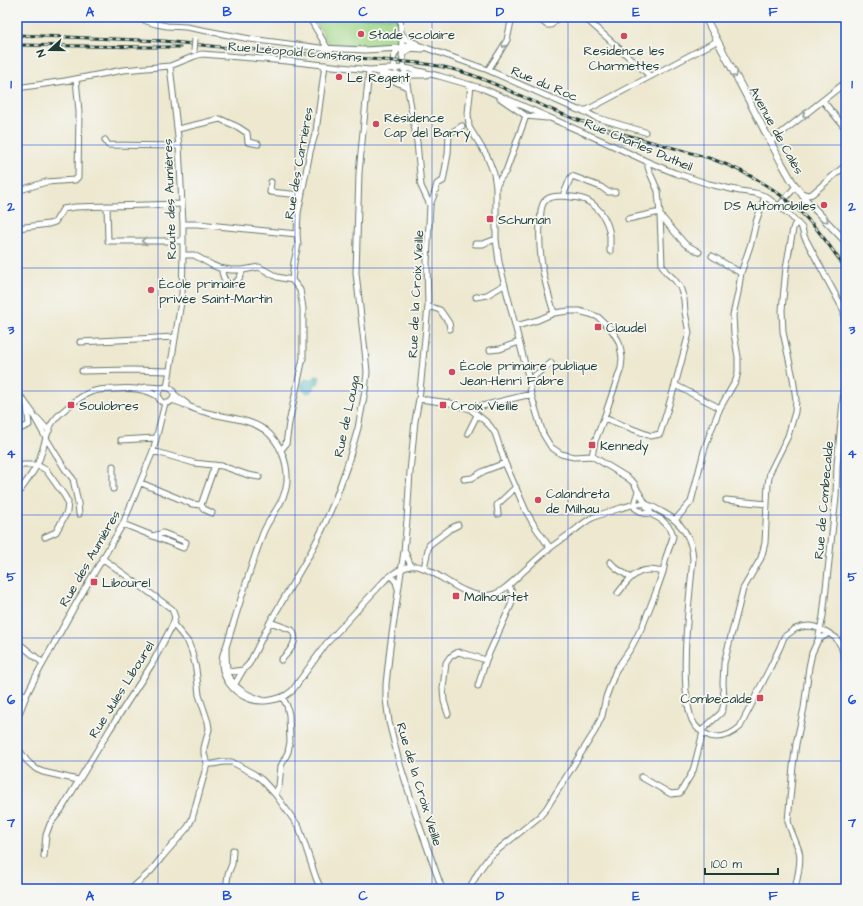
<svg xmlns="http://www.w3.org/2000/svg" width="863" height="906" viewBox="0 0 863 906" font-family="'Architects Daughter',sans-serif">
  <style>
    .green { fill: #a0d788; stroke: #608a5e }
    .water { fill: #4dbbc5; stroke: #367c7c }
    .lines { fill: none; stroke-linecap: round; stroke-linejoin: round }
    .minor-casing { stroke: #67796a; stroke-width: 7 }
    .tertiary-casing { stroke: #67796a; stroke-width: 8 }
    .minor { stroke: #fff; stroke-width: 5 }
    .tertiary { stroke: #fff; stroke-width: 6 }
    .rail-casing { stroke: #1f3d34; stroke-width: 3 }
    .rail { stroke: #f6f6f2; stroke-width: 1.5; stroke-dasharray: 4.5; stroke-linecap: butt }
    .minor-bridge-casing { stroke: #67796a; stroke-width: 7; stroke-linecap: butt }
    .minor-bridge { stroke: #fff; stroke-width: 5 }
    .oneway { stroke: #8f9e9a }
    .grid { fill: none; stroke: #1d4ed8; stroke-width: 1; stroke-opacity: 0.55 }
    .poi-dot { fill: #d1495b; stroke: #f6f6f2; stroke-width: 1.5 }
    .labels { text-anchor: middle; stroke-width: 3.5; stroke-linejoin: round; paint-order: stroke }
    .poi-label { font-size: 13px; fill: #1f3d34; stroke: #f6f6f2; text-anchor: start }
    .street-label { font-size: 13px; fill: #1f3d34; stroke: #f6f6f2 }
    .neatline { fill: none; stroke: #1d4ed8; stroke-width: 1.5 }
    .grid-label { font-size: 13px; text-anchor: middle; font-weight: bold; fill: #1d4ed8 }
  </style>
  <rect width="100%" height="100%" fill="#f6f6f2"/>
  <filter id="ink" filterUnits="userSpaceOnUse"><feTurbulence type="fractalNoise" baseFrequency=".025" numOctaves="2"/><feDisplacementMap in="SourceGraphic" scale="8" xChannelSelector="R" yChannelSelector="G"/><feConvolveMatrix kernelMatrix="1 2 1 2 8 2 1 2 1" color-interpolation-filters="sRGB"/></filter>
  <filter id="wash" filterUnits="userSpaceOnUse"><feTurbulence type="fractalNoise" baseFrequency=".012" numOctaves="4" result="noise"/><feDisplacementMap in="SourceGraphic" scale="16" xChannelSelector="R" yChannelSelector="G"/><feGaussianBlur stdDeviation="0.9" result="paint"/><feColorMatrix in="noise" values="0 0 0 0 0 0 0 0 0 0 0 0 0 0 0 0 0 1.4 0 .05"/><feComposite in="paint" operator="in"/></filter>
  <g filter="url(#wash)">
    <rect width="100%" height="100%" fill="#ede8cf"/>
    <!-- green -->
    <path class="green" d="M312 17H398L399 40C398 45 396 47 391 47L332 46 330 45Z"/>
    <!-- water -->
    <path class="water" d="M315 376 320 377 318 384H314C314 393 305 396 301 387L302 382 306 379H315Z"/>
  </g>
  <g filter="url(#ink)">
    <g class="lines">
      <!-- minor casing -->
      <g class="minor-casing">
        <path id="minor" d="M134 17 156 24 167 26 186 27 250 39 320 48 365 50 400 48
          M309 17 328 49
          M400 17 403 61 417 142 421 186 430 205 427 262 428 306 421 381 419 399 415 421 410 472 407 520 404 551 390 648 386 684V699L389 722 398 758 420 827 442 889
          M537 17 547 25H551L558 17
          M584 17 650 76
          M401 33 407 40 416 43
          M402 55C409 47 412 48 422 49
          M369 70 404 68 410 69 439 76 484 89 605 142 648 162 675 173 709 184 740 191 755 193 765 196 790 215 802 228 804 236 844 311 845 341V379L837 465 836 497 823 616 818 640 826 635
          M396 70C388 53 400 45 415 44L488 70 578 110H587L717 41
          M488 70 501 50 507 40 512 17
          M381 75 407 87
          M471 85 468 113 469 127 487 156 494 174 496 187V239L499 262 529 380 531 394 543 434 551 447 561 454 574 457 592 456 628 478 634 483 638 491
          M17 88 65 81 123 70 170 66 195 56 202 54 287 61 369 70 391 75H426
          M500 98 526 116 547 118
          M823 101 846 129
          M583 111 595 117 645 132
          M178 129 220 119 238 127 247 133 248 142 258 144
          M105 140 108 145 179 146
          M770 142 846 82
          M648 162V167L650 173 658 191 660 215 662 265 666 272 674 279 680 287 684 299 685 312 689 333 675 385 720 408
          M271 182 270 192 301 195
          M496 187 500 179 506 171 526 116
          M17 191 46 182 75 180 78 177 79 112 76 79
          M802 193 808 195 812 194 846 165
          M563 196 570 179 572 176 601 187 608 192H615
          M430 205 434 195 437 184 443 181 448 154 449 134 462 126
          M107 206 108 241H183
          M779 206 796 186
          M660 215 685 244 699 252
          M628 219 660 212
          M183 224H198L297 234
          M17 228 49 224 55 222 63 209 75 207 182 204
          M475 244H483L496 239
          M183 255H194L212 265 219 268 231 270H243L259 267 277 277 292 280
          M712 256 741 273
          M222 269C222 276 226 288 236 282 240 279 241 274 243 270
          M476 297 487 295 504 285
          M428 306 440 310 449 323 450 329
          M554 313C544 281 538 256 540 223 541 216 540 207 544 202 548 196 558 196 564 196 569 197 575 197 579 198 597 202 608 219 610 236 610 241 610 246 610 251
          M516 326 538 320 554 313 569 311H579L590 314 598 317 611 329 618 340 620 346 622 358 621 368 604 418 595 441 592 456
          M80 342 175 337
          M490 350 500 349 519 342
          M82 371 132 370 169 371
          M529 380 551 363
          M158 395a8 8 0 1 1 16 0a8 8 0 1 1-16 0Z
          M140 388 147 387 163 388
          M167 388 182 296 183 255V224L179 146 170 66
          M17 394 22 398 33 413
          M174 394 187 404
          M419 399 450 403 470 409 485 421 490 426 495 433 505 463 526 511 534 525 550 548
          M172 400C182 403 191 408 201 411 222 418 246 417 265 430 280 442 288 462 287 481 286 502 270 515 263 533 249 571 238 609 226 647
          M470 409 531 394
          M31 411 46 438 65 469 73 479 78 503 79 514
          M604 418 651 436 660 434 675 385
          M38 419 49 431
          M17 430 29 425 27 406
          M468 433 477 415
          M121 440 156 438
          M281 450 286 444 289 423 303 358V308L300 290 292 280 294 262 298 245 297 234 298 213 310 152 316 131 325 65
          M153 451 194 463 222 466 248 475 259 477
          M17 467 23 465H37L46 470 64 495 68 502 67 512 56 532 45 537
          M464 479 472 478 484 471 505 463
          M141 483 192 504 201 505
          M113 489V466
          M638 491 646 504 647 508 650 511 651 514 643 513 635 508 634 504Z
          M17 495C24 485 31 476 37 465 43 452 45 437 51 425 57 414 80 396 91 392 99 389 107 389 115 389 131 388 145 388 159 397
          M726 500 767 504
          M201 505 215 465
          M201 505 204 509 212 513
          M498 514 497 505 516 487
          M675 520 691 502 704 451 710 433 720 408 736 380 738 372V357L734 334 733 315 738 293 741 273 751 243 756 222 765 196
          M123 524 183 548 185 545 186 542 163 533 153 536
          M405 552 411 566
          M610 562 616 568 631 578
          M424 568 429 545 450 529 458 525
          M391 576 396 582 398 589
          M618 593C626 583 635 570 649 570 654 570 658 571 663 572
          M270 622 292 630C300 641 289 652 281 660
          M173 624 188 642 192 652 196 669 199 695 208 722 209 729 204 748V754L207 763V764H213L223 762H232L254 774 262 780 275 794 299 827 316 878 321 889
          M226 647C226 654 226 661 227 668 230 688 248 696 265 701 237 703 212 673 226 647Z
          M17 649 21 645 43 663
          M228 672 243 670
          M235 684 243 670 249 664 270 622 311 552 322 530 335 500 347 466 358 428 365 391 367 372 365 351 356 273 359 173 369 70
          M478 686 486 660 511 605 513 595 509 585
          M17 691 26 696
          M265 701C276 700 284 698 292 691L326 644 384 581C391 575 400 568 410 566 417 565 424 568 430 571 449 581 468 599 491 595 503 593 516 578 525 570 533 563 541 555 550 548 558 542 567 536 575 530 580 526 586 521 592 518 601 514 611 511 621 508 629 506 636 503 645 504 651 505 658 510 664 513 683 523 692 538 693 559 689 602 683 648 686 690 687 700 688 711 692 720 695 727 702 733 710 736 721 739 731 735 740 727L770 668 780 647 784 637 795 629 801 627 809 626 815 627 827 632 836 638 841 646 845 660 846 673
          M448 714 444 701 443 688 446 663 450 657 458 652 462 653 486 660
          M17 719 26 696 36 676 77 602 123 524 153 451 165 403
          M701 731 721 713 723 708 724 701 723 683 724 663 737 613 743 589 761 558 765 543 768 484 770 472 788 436 795 412 796 400 793 378 783 332 782 310 786 268 793 229 794 226 796 223
          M17 747 27 761 36 769 43 772 78 780
          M641 777 671 794 680 793 693 771 703 732
          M275 794 279 786 281 766 288 752 290 742 289 715 287 706 283 698
          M44 856 46 835 50 824 61 810 110 729 152 664 173 624 175 617 172 609 102 558
          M131 889 151 871 162 857 188 827 192 819 207 764
          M226 889 228 874 232 864 233 850
          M469 889 479 871 489 857 540 816 546 809 595 731 602 716 606 697 616 670 631 648 643 625 656 592 663 572 666 557 672 540 673 536 671 530 668 526 662 520 651 514
          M795 889C797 879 802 861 799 851 796 841 790 831 788 821L793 766 796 744 804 708 809 667 812 653 818 640"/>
      </g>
      <!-- tertiary casing -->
      <g class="tertiary-casing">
        <path id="tertiary" d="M705 17 780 160 792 181 806 200 846 242"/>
      </g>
      <!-- minor -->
      <use href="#minor" class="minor"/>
      <!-- tertiary -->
      <use href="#tertiary" class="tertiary"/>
      <!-- rail casing -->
      <g class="rail-casing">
        <path id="rail" d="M17 35 164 41 220 47 419 63C437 65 455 69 472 75 507 88 540 106 575 119 620 135 667 145 712 159 751 173 785 193 813 225 825 238 835 254 846 269
          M17 45 150 47H180"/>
      </g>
      <!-- rail -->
      <use href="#rail" class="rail"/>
      <!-- minor-bridge casing -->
      <g class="minor-bridge-casing">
        <path id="minor-bridge" d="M194 51 195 39"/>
      </g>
      <!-- minor-bridge -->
      <use href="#minor-bridge" class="minor-bridge"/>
    </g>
    <!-- one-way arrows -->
    <defs><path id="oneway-chevron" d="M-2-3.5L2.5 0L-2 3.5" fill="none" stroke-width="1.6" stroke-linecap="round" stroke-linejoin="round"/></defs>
    <g class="oneway">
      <use href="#oneway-chevron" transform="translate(504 45) rotate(117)"/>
      <use href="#oneway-chevron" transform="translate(735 75) rotate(63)"/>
      <use href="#oneway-chevron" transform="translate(805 115) rotate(142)"/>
      <use href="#oneway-chevron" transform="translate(826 220) rotate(47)"/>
      <use href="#oneway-chevron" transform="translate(144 241) rotate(179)"/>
    </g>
  </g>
  <!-- grid -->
  <path class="grid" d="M158 17V889M295 17V889M432 17V889M568 17V889M704 17V889M17 145H846M17 268H846M17 391H846M17 515H846M17 638H846M17 761H846"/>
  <!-- markers -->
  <g class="poi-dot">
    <circle cx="361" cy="34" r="4"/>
    <circle cx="624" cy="36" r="4"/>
    <circle cx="339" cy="77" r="4"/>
    <circle cx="376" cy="124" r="4"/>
    <circle cx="824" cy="205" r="4"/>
    <rect x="486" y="215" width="8" height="8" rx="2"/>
    <circle cx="151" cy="290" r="4"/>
    <rect x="594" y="323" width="8" height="8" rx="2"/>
    <circle cx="452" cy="372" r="4"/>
    <rect x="67" y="401" width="8" height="8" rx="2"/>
    <rect x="439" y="401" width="8" height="8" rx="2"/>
    <rect x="588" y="441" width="8" height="8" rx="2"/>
    <circle cx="538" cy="500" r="4"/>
    <rect x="90" y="578" width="8" height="8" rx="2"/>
    <rect x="452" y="592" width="8" height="8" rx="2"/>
    <rect x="756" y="694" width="8" height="8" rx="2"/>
  </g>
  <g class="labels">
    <!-- poi labels -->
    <g class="poi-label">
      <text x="369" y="39">Stade scolaire</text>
      <text x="624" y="55" text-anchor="middle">Residence les<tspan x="624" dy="15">Charmettes</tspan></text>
      <text x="347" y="82">Le Regent</text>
      <text x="384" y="122">Résidence<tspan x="384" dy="15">Cap del Barry</tspan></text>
      <text x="816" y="210" text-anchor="end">DS Automobiles</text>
      <text x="498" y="224">Schuman</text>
      <text x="159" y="288">École primaire<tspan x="159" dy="15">privée Saint-Martin</tspan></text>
      <text x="606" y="332">Claudel</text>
      <text x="460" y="370">École primaire publique<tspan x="460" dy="15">Jean-Henri Fabre</tspan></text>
      <text x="79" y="410">Soulobres</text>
      <text x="451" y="410">Croix Vieille</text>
      <text x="600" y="450">Kennedy</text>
      <text x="546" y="498">Calandreta<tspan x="546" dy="15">de Milhau</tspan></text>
      <text x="102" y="587">Libourel</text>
      <text x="464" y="601">Malhourtet</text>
      <text x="752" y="703" text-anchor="end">Combecalde</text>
    </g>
    <!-- street labels -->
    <g class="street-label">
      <text transform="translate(295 51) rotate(5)" y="5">Rue Léopold Constans</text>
      <text transform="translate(545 83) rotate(23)" y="5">Rue du Roc</text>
      <text transform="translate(777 130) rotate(61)" y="5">Avenue de Calès</text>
      <text transform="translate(639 144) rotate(23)" y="5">Rue Charles Dutheil</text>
      <text transform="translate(298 163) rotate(-80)" y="5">Rue des Carrières</text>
      <text transform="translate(169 199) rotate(-92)" y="5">Route des Aumières</text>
      <text transform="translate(415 294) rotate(-87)" y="5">Rue de la Croix Vieille</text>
      <text transform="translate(346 416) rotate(-78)" y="5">Rue de Louga</text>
      <text transform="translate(823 500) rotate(-85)" y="5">Rue de Combecalde</text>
      <text transform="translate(89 558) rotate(-60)" y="5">Rue des Aumières</text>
      <text transform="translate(121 689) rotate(-58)" y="5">Rue Jules Libourel</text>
      <text transform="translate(420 784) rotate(73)" y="5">Rue de la Croix Vieille</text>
    </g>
  </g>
  <!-- margin -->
  <rect width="863" height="906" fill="none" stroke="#f6f6f2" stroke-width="44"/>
  <!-- north arrow -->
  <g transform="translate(50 50) rotate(249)" stroke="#f6f6f2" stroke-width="3" paint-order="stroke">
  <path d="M0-3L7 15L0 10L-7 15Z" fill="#1f3d34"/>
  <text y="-6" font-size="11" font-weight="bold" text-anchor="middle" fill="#1f3d34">N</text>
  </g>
  <!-- scale -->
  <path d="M705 868v6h73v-6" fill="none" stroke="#1f3d34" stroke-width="2"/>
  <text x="711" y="868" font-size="12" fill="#1f3d34" stroke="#f6f6f2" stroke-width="3" paint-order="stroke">100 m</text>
  <rect x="22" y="22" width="819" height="862" class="neatline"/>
  <g class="grid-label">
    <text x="90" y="16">A</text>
    <text x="227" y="16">B</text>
    <text x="363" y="16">C</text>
    <text x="500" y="16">D</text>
    <text x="636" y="16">E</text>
    <text x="773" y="16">F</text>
    <text x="11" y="88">1</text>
    <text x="852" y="88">1</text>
    <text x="11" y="211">2</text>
    <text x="852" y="211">2</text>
    <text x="11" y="334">3</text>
    <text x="852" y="334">3</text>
    <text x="11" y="458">4</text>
    <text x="852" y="458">4</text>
    <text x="11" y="581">5</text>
    <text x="852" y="581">5</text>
    <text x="11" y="704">6</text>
    <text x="852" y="704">6</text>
    <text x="11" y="827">7</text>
    <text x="852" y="827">7</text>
    <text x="90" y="900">A</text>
    <text x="227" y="900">B</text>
    <text x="363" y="900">C</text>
    <text x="500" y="900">D</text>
    <text x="636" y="900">E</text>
    <text x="773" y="900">F</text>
  </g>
</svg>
